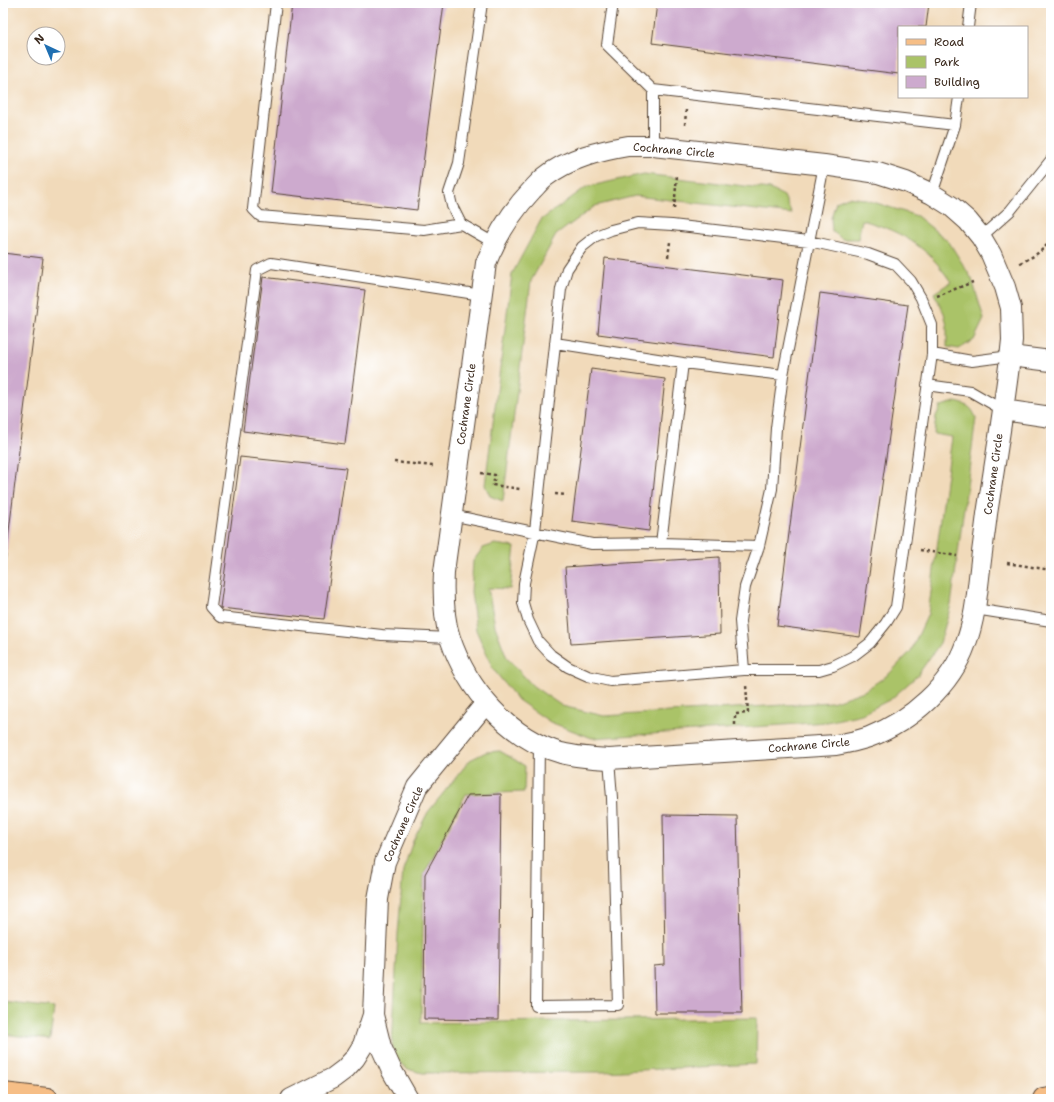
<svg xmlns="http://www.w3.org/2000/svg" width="1054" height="1102" viewBox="0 0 1054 1102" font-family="'Shantell Sans',sans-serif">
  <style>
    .green { fill: #aac368; stroke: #727643 }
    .building { fill: #cdaace }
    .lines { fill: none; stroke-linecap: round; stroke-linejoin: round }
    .lane-casing { stroke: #564435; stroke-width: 12 }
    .street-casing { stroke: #564435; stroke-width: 22 }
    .primary-casing { stroke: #564435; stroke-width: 24 }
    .path { stroke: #564435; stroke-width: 2.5; stroke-dasharray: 3 3; stroke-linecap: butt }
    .lane { stroke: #fff; stroke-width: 10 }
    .street { stroke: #fff; stroke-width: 20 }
    .primary { stroke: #f6be86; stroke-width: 22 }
    .labels { text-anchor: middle; stroke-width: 3.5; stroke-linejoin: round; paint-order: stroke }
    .street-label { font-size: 11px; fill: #3b2a1e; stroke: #fff }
  </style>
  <rect width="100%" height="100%" fill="#fff"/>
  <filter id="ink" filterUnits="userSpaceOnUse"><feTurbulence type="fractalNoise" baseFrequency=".025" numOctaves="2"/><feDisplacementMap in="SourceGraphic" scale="8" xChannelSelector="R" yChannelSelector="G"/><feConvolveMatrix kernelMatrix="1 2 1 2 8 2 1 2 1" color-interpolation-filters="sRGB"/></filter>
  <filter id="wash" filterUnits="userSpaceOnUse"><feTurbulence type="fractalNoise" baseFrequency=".012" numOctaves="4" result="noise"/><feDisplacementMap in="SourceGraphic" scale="16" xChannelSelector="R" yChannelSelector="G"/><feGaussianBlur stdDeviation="0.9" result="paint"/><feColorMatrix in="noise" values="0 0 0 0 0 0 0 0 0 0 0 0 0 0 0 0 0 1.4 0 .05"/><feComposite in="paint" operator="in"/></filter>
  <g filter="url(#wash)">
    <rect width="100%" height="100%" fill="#f1daba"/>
    <!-- green -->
    <path class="green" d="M644 174 770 189 784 196 792 214 635 196 595 206 556 235 531 281 503 501 490 496 485 485 512 274 541 220 586 187Z
      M848 197 864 199 917 216 949 242 972 279 984 319 974 340 959 349 947 347V326L944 313 934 293 951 282C945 274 939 265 932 258 911 237 889 228 862 220L858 239H842L832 231 831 218 836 202Z
      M955 402C967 404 972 407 976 418L951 605 940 643 917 676 891 699 862 714 827 722 592 738 550 722 518 700 493 669 476 630 471 592 473 561 483 548 495 544 515 547 510 589 488 588 495 626 507 658 533 686 562 706 604 716 832 702 864 691 889 674 911 651 928 614 952 437 934 434 936 416 941 406Z
      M500 751 525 766 524 792 466 794 424 874 421 1023 757 1018 756 1064 603 1072 423 1073C406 1070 396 1065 392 1046L398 934 403 870 413 841 428 812 470 760 486 752Z
      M3 1002 54 1008 50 1040 3 1034Z"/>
    <g id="blocks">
      <!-- building -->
      <path class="building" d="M292 3H444L417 210 271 193Z
        M657 3H929L926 27H899V74L652 43Z
        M3 253 43 258 4 571H3Z
        M605 258 783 280 774 357 598 334Z
        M263 277 365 290 345 444 243 431Z
        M820 293 908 305 860 637 777 626Z
        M591 369 665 379 649 531 572 521Z
        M240 457 346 468 324 619 220 608Z
        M719 557 720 634 571 644 565 567Z
        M501 794 498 1020 424 1019 425 874 468 795Z
        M663 815 737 816 742 1013H655L654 966 665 965Z"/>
    </g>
  </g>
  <g filter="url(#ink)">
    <use href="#blocks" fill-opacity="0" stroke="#564435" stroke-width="1"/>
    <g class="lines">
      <!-- lane casing -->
      <g class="lane-casing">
        <path id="lane" d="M276 3 253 209 260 216 424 230 461 224
          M482 3 459 163 449 193 452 206 461 224 494 243
          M613 3 607 45 653 90 955 125 959 97
          M968 27 971 3
          M653 90V146
          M932 194 955 125
          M638 223 672 225 809 241 868 254 895 264 911 281 921 298 932 325V354L896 607 886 623 870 643 853 656 833 666 819 670H744L610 681 588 676 568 667 551 655 538 641 528 620 523 603 524 583 535 531 561 289 567 269 582 247 596 236 611 230Z
          M981 237 1010 211 1051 160
          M555 343 683 363 783 375
          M932 354 972 361 1010 356
          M927 385 970 391 1003 410
          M451 515 592 544 661 543 759 546
          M661 543 683 363
          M975 609 1051 621
          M450 638 382 635 220 617 211 607 257 270 271 263 482 295
          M744 670 740 621 745 587 759 546 772 489 776 428 783 375 824 165
          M539 744 536 1006 618 1005 612 798 609 759"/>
      </g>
      <!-- street casing -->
      <g class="street-casing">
        <path id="street" d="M628 146H653L824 165 878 173 906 182 932 194 951 206 968 221 981 237 991 254 1005 287 1011 308 1012 340C1006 398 996 456 987 514 985 532 982 550 980 569 977 594 975 619 966 643 951 686 911 721 869 737 858 741 847 743 836 745L609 759C592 758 577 757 561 753 508 738 467 689 450 638 443 617 443 594 444 572L486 263C497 235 511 212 532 190 536 186 540 181 545 177 569 158 599 151 628 146Z
          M1010 356 1051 361
          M1003 410 1051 417
          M373 1015 381 1047 392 1071 408 1099
          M291 1099 333 1078 345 1069 355 1058 363 1045 373 1015 378 899 385 862 417 787 486 703"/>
      </g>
      <!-- primary casing -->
      <g class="primary-casing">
        <path id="primary" d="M3 1094 47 1099
          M1044 1099 1051 1098"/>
      </g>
      <!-- path -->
      <path class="path" d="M685 125 686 110
        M674 209 677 175
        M668 257 670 242
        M1020 263C1033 257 1042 252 1051 240
        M937 296 973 282
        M394 462 433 466
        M481 473 495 475 493 485 520 489
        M555 494 567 495
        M920 550 957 556
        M1007 563 1051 570
        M735 725V714L748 713 746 685"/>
      <!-- lane -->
      <use href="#lane" class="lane"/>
      <!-- street -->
      <use href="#street" class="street"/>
      <!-- primary -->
      <use href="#primary" class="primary"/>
    </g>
  </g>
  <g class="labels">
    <!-- street labels -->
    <g class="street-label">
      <text transform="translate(674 150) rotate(5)" y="4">Cochrane Circle</text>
      <text transform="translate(466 404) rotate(-82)" y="4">Cochrane Circle</text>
      <text transform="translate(993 474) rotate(-82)" y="4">Cochrane Circle</text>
      <text transform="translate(809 745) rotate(-5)" y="4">Cochrane Circle</text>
      <text transform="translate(403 824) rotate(-66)" y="4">Cochrane Circle</text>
    </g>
  </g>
  <!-- margin -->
  <rect width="1054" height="1102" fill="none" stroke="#fff" stroke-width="16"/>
  <!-- legend -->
  <rect x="898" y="26" width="130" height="72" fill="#ffffff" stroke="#b1aaa5"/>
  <rect x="906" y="39" width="20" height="6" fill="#f6be86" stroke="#b1aaa5"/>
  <text x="934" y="46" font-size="12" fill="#3b2a1e">Road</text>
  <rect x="906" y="56" width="20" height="12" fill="#aac368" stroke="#b1aaa5"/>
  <text x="934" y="66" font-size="12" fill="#3b2a1e">Park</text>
  <rect x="906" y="76" width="20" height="12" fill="#cdaace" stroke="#b1aaa5"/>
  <text x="934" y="86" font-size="12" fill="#3b2a1e">Building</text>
  <!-- north arrow -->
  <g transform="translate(46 46) rotate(316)"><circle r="19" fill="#ffffff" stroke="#b1aaa5"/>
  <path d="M0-3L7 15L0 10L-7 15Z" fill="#1f6fb2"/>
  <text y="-6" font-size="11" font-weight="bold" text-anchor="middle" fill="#3b2a1e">N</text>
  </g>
</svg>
